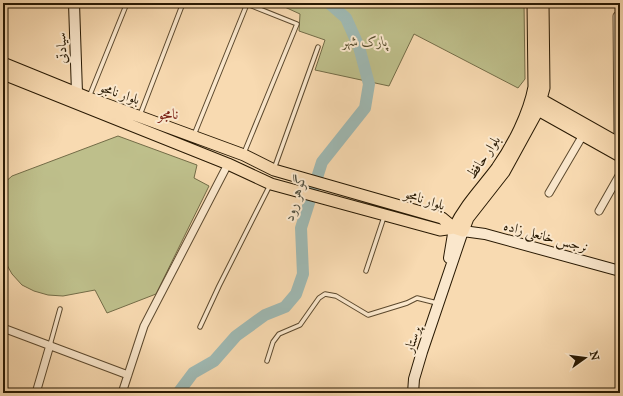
<svg xmlns="http://www.w3.org/2000/svg" width="623" height="396" viewBox="0 0 623 396" font-family="'IM FELL Great Primer',Amiri,serif">
  <style>
    .green { fill: #bebf8b; stroke: #736c47 }
    .lines { fill: none; stroke-linecap: round; stroke-linejoin: round }
    .river { stroke: #9fb9b3; stroke-width: 12 }
    .lane-casing { stroke: #5c492e; stroke-width: 5.5 }
    .street-casing { stroke: #5c492e; stroke-width: 9 }
    .secondary-casing { stroke: #281903; stroke-width: 12 }
    .primary-casing { stroke: #281903; stroke-width: 13 }
    .lane { stroke: #fae7cc; stroke-width: 3.5 }
    .street { stroke: #fae7cc; stroke-width: 7 }
    .secondary { stroke: #fae7cc; stroke-width: 10 }
    .primary { stroke: #f8dab1; stroke-width: 11 }
    .labels { text-anchor: middle; stroke-width: 4; stroke-linejoin: round; paint-order: stroke }
    .park-label { font-size: 14px; font-style: italic; fill: #554b2c; stroke: #fae7cc }
    .street-label { font-size: 14px; fill: #281903; stroke: #fae7cc }
    .neighbourhood-label { font-size: 15px; fill: #7a1f14; stroke: #fae7cc }
    .water-label { font-size: 15px; font-style: italic; fill: #525141; stroke: #fae7cc }
  </style>
  <rect width="100%" height="100%" fill="#f8dab1"/>
  <filter id="stains"><feTurbulence type="fractalNoise" baseFrequency=".005" numOctaves="4"/><feColorMatrix values="0 0 0 0 .2 0 0 0 0 .09 0 0 0 0 .02 0 0 0 .5 -.17"/></filter>
  <radialGradient id="worn" r=".72"><stop offset=".6" stop-color="#630" stop-opacity="0"/><stop offset="1" stop-color="#630" stop-opacity=".3"/></radialGradient>
  <!-- green -->
  <path class="green" d="M276 3H524L525 79 518 88 414 34 389 86 315 70 325 40 299 31 300 14Z
    M118 136 197 165 194 178 209 186 156 294 107 313 95 290 63 296 48 295 34 291 22 285 12 274 3 258V184L12 176Z"/>
  <g class="lines">
    <!-- river -->
    <path class="river" d="M178 393 193 373 214 361 236 336 265 315 285 307 296 294 303 274 301 228 322 162 365 108 369 84 359 47 346 18 329 3"/>
    <!-- lane casing -->
    <g class="lane-casing">
      <path id="lane" d="M89 97 127 3
        M140 115 183 3
        M194 135 247 4 297 24 244 153
        M274 169 318 47
        M366 271 384 217
        M200 327 219 286 270 185
        M50 345 60 309
        M267 361 273 342 279 334 300 325 319 298 325 294 336 296 368 315 407 303 417 298 437 303"/>
    </g>
    <!-- street casing -->
    <g class="street-casing">
      <path id="street" d="M617 16 618 143
        M549 193 583 135
        M599 211 620 174
        M3 328 128 375
        M36 393 50 345
        M122 393 144 326 228 164"/>
    </g>
    <!-- secondary casing -->
    <g class="secondary-casing">
      <path id="secondary" d="M74 3 77 93
        M449 258 454 228
        M413 393 414 379 422 352 463 231 485 234 620 271"/>
    </g>
    <!-- primary casing -->
    <g class="primary-casing">
      <path id="primary" d="M3 63 89 98 244 155 274 170 442 218 454 228 463 231 468 218 504 172 538 110 544 88 543 3
        M3 74 228 164 271 184 440 230 454 228
        M534 100H542L620 144
        M534 104 538 110 620 156
        M454 228C465 205 482 188 497 168 513 145 529 114 534 87L533 3"/>
    </g>
    <!-- lane -->
    <use href="#lane" class="lane"/>
    <!-- street -->
    <use href="#street" class="street"/>
    <!-- secondary -->
    <use href="#secondary" class="secondary"/>
    <!-- primary -->
    <use href="#primary" class="primary"/>
  </g>
  <g class="labels">
    <!-- park labels -->
    <g class="park-label">
      <text x="365" y="46">پارک شهر</text>
    </g>
    <!-- street labels -->
    <g class="street-label">
      <text transform="translate(61 48) rotate(-92)" y="5">سیادتی</text>
      <text transform="translate(120 93) rotate(19)" y="5">بلوار نامجو</text>
      <text transform="translate(483 157) rotate(-56)" y="5">بلوار حافظ</text>
      <text transform="translate(425 199) rotate(18)" y="5">بلوار نامجو</text>
      <text transform="translate(546 236) rotate(15)" y="5">نرجس خانعلی زاده</text>
      <text transform="translate(412 339) rotate(-72)" y="5">پرستار</text>
    </g>
    <!-- neighbourhood labels -->
    <g class="neighbourhood-label">
      <text x="168" y="119">نامجو</text>
    </g>
    <!-- water labels -->
    <g class="water-label">
      <text transform="translate(295 197) rotate(-74)" y="5">گوهر رود</text>
    </g>
  </g>
  <!-- margin -->
  <rect width="623" height="396" fill="none" stroke="#f8dab1" stroke-width="16"/>
  <rect x="4" y="4" width="615" height="388" fill="none" stroke="#281903" stroke-width="2"/>
  <rect x="8" y="8" width="607" height="380" fill="none" stroke="#281903"/>
  <!-- north arrow -->
  <g transform="translate(585 358) rotate(76)" stroke="#fae7cc" stroke-width="3" paint-order="stroke">
  <path d="M0-3L7 15L0 10L-7 15Z" fill="#281903"/>
  <text y="-6" font-size="11" font-weight="bold" text-anchor="middle" fill="#281903">N</text>
  </g>
  <rect width="100%" height="100%" filter="url(#stains)"/>
  <rect width="100%" height="100%" fill="url(#worn)"/>
</svg>
